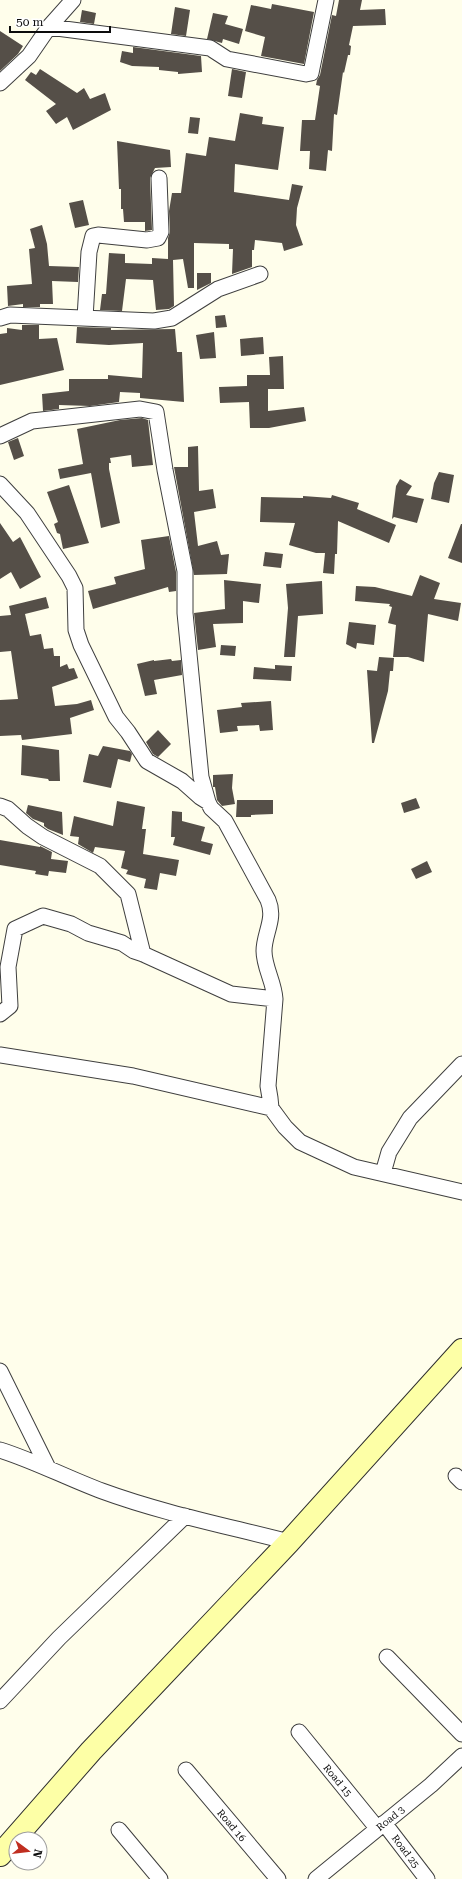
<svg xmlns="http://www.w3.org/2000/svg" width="462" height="1879" viewBox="0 0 462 1879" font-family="'Roboto Serif',serif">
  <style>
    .building { fill: #554f48 }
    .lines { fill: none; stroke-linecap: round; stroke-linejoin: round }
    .minor-casing { stroke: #3f3f3f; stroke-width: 17 }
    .secondary-casing { stroke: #2e2e2e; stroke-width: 24 }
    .minor { stroke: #fff; stroke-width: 15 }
    .secondary { stroke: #fdffa6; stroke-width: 22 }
    .labels { text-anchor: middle; stroke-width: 4; stroke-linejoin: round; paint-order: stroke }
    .street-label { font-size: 10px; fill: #0c0c0c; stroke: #fff }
  </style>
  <rect width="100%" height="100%" fill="#fffeeb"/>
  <!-- building -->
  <path class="building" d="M339 0H362L360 10 385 9 386 25 353 26 349 45 351 46 350 55H348L344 73 343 72 337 115 334 114 332 151 328 150 326 171 309 169 310 151H300L302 120H315L320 86 316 85 317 80 320 75 332 15 336 16Z
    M272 4 314 12 304 64 261 56 265 37 245 31 251 5 271 9Z
    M175 7 190 10 186 36 171 34Z
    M82 10 96 13 94 24 80 22Z
    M213 13 228 16 225 24 243 29 239 44 223 39 222 43 207 39Z
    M0 31 23 46 18 54 0 71Z
    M133 47 201 56 202 72 178 74V72L159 70V67L132 66 120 62 122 51 133 53Z
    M40 69 77 93 84 88 90 99 105 93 111 110 73 130 67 117 56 124 46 111 56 104 25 80 31 72 36 75Z
    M232 69 246 72 242 98 228 96Z
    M240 113 263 117 262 124 284 127 278 170 235 164 234 192 289 200 292 184 303 186 297 208 296 225 303 245 284 251 282 243 255 240 254 250H252V267L232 274 233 249H229V244L194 243V288H188L183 259 173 260 174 306 169 309 156 310 153 280 126 279 122 311 100 310 102 294H106L109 253 125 254V263L152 264V258L168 259V238L170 232 169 211 172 193H181L186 153 206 156 209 137 235 141Z
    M190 117 200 118 198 134 188 133Z
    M117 141 170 150 171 167 155 168 150 178 152 230 145 231V222H124L123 209H121V189H119Z
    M83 200 89 225 75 228 69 203Z
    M42 225 47 244 49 266 79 267 78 282 52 281 53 304H40V307H23V304L8 306 7 286 32 284 29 249 35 248 30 229Z
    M197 273H211V283L197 290Z
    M225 315 227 327 216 328 215 316Z
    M22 325H39V339L57 338 64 370 0 385V334L7 333V328L22 330Z
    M77 327 111 328V330L175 329 177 352H182L184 402 140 398V393L120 392 119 402 90 406 59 405V409L43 411 42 394 69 391V379H108V375L142 378 143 343 109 345 76 343Z
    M214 332 216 358 200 359 196 335Z
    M263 337 264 354 241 356 240 339Z
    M283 356 284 389H268V411L304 407 306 421 269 428H250L249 402 220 403 219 387 247 386V375H270L269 357Z
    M142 418 148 420 153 465 132 467 131 455 110 458 111 463H109V469L120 523 101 528 91 473 60 479 58 469 83 464 77 429 120 420Z
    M18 438 24 456 14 460 8 442Z
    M198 446 199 491 213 489 216 508 194 512 198 546 217 541 221 555 229 554 227 574 194 575 174 467H188V447Z
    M439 472 454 475 449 503 431 499 434 483Z
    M400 479 412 486 406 495 424 499 417 523 394 517 392 519 396 486Z
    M69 485 89 543 63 549 60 534 57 533 54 524 58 522 47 492Z
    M332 495 359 503 357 509 396 525 389 543 338 521 337 554H335L334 574 323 573 325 553H316L289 545 295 523 260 522 261 497 303 498V496L331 498Z
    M0 523 13 542 20 537 41 577 20 589 11 572 0 579Z
    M461 524H462V563L448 558Z
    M169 536 176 572V591L169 592 168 587 93 609 88 591 116 584 114 577 145 569 141 540Z
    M265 552 283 554 281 568 263 566Z
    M420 575 440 583 434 599 461 603 458 621 428 614 424 662 408 657H393L396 625 388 623 392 607 389 606 390 604 355 601 356 586 375 587 412 596Z
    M224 580 261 584 259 603 243 601V623L213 624 216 647 198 650 194 613 225 609Z
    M322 581 323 614 298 616 295 657H284L288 608 286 584Z
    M46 597 49 608 25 614 30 636 41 634 44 649 53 648 54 656H60V667L67 664 69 669 74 668 78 678 52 687 55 706 77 704 91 700 94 710 70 718 72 734 22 740 21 735 0 736V700L18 699 11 651 0 652V616L11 615 9 606Z
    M349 622 376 625 374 645 357 643 356 649 346 644Z
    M221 645 236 646 235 656 220 655Z
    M379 657 394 658 393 671H390L388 691 374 743H372L367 670 377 671Z
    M171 659 172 661 181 660 182 675 154 680 157 694 145 696 137 664 154 660V661Z
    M275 665 292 666 291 681 253 679 254 667 275 669Z
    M271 701 273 730 260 731 259 725 237 726 238 731 220 733 217 710 242 707 241 703Z
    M158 730 171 744 158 757 153 754 146 742Z
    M22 745 59 750 60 781H49L48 779 21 775Z
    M103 746 130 751 132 754 130 762 118 759 111 788 83 782 89 754 98 756Z
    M233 774 232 788 235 804 222 806 217 800 215 787H213V775Z
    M416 798 420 808 404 813 401 803Z
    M237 800H273V814L251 815V817H236Z
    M117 801 145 807 142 829H146L143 854 179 860 176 876 160 873 157 890 144 888 146 879 126 874 128 870 121 868 125 851 95 847 93 853 78 844 79 837 70 836 74 816 113 826Z
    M28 805 62 812 63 835 48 829 44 826V823L33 819 26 813Z
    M172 811 182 812V821L205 827 201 841 213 844 210 855 173 845 175 837H171Z
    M0 840 40 847V846L52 852 51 859 68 861 66 873 49 871 48 876 35 874 36 871 0 865Z
    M427 861 432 872 416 879 411 869Z"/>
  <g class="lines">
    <!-- minor casing -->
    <g class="minor-casing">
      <path id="minor" d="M49 27 210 48 227 59 306 74 311 73 312 68 326 0
        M0 83 29 56 49 27 73 0
        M0 318 10 315 154 321 172 318 218 289 260 274
        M85 318 89 252 93 236 98 235 147 240 158 238 161 232 159 178
        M0 436 32 421 140 409 156 412 165 470 185 571V613L201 777 208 802
        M0 484 27 513 69 576 75 588 76 630 81 645 116 717 128 732 147 761 182 781 200 797 208 802 211 808 225 821 268 900C276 919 264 933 264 951 264 967 274 982 275 999L268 1086 270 1098 271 1108 285 1127 300 1142 354 1167 462 1192
        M0 806 8 809 27 826 43 837 100 866 128 894 143 954
        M0 1014 10 1006 8 967 15 929 43 916 71 924 88 933 122 943 134 951 143 954 231 994 275 999
        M0 1055 133 1076 271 1108
        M383 1173 389 1152 410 1118 462 1064
        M0 1371 48 1468
        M0 1450C35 1461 67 1478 102 1491 162 1513 227 1526 289 1542
        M456 1476 462 1482
        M387 1657 462 1734
        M0 1701 59 1638 185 1516
        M299 1732 377 1828
        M186 1770 278 1879
        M384 1823 427 1879
        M119 1830 160 1879
        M316 1879 431 1785 462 1756"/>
    </g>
    <!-- secondary casing -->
    <g class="secondary-casing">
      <path id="secondary" d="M0 1855 91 1751 289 1542 462 1350"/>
    </g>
    <!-- minor -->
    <use href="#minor" class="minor"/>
    <!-- secondary -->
    <use href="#secondary" class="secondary"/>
  </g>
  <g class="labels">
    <!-- street labels -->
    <g class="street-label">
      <text transform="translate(338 1780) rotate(51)" y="4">Road 15</text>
      <text transform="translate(390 1818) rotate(-39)" y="4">Road 3</text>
      <text transform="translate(232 1825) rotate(50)" y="4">Road 16</text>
      <text transform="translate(406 1851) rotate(53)" y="4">Road 25</text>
    </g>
  </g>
  <!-- north arrow -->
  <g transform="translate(28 1851) rotate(105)"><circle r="19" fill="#ffffff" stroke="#9e9e9e"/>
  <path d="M0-3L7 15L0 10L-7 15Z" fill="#c02e20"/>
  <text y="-6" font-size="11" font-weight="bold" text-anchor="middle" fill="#0c0c0c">N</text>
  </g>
  <!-- scale -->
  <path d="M10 26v6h100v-6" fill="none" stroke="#0c0c0c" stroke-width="2"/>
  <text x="16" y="26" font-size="12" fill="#0c0c0c" stroke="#ffffff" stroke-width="3" paint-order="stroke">50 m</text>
</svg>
